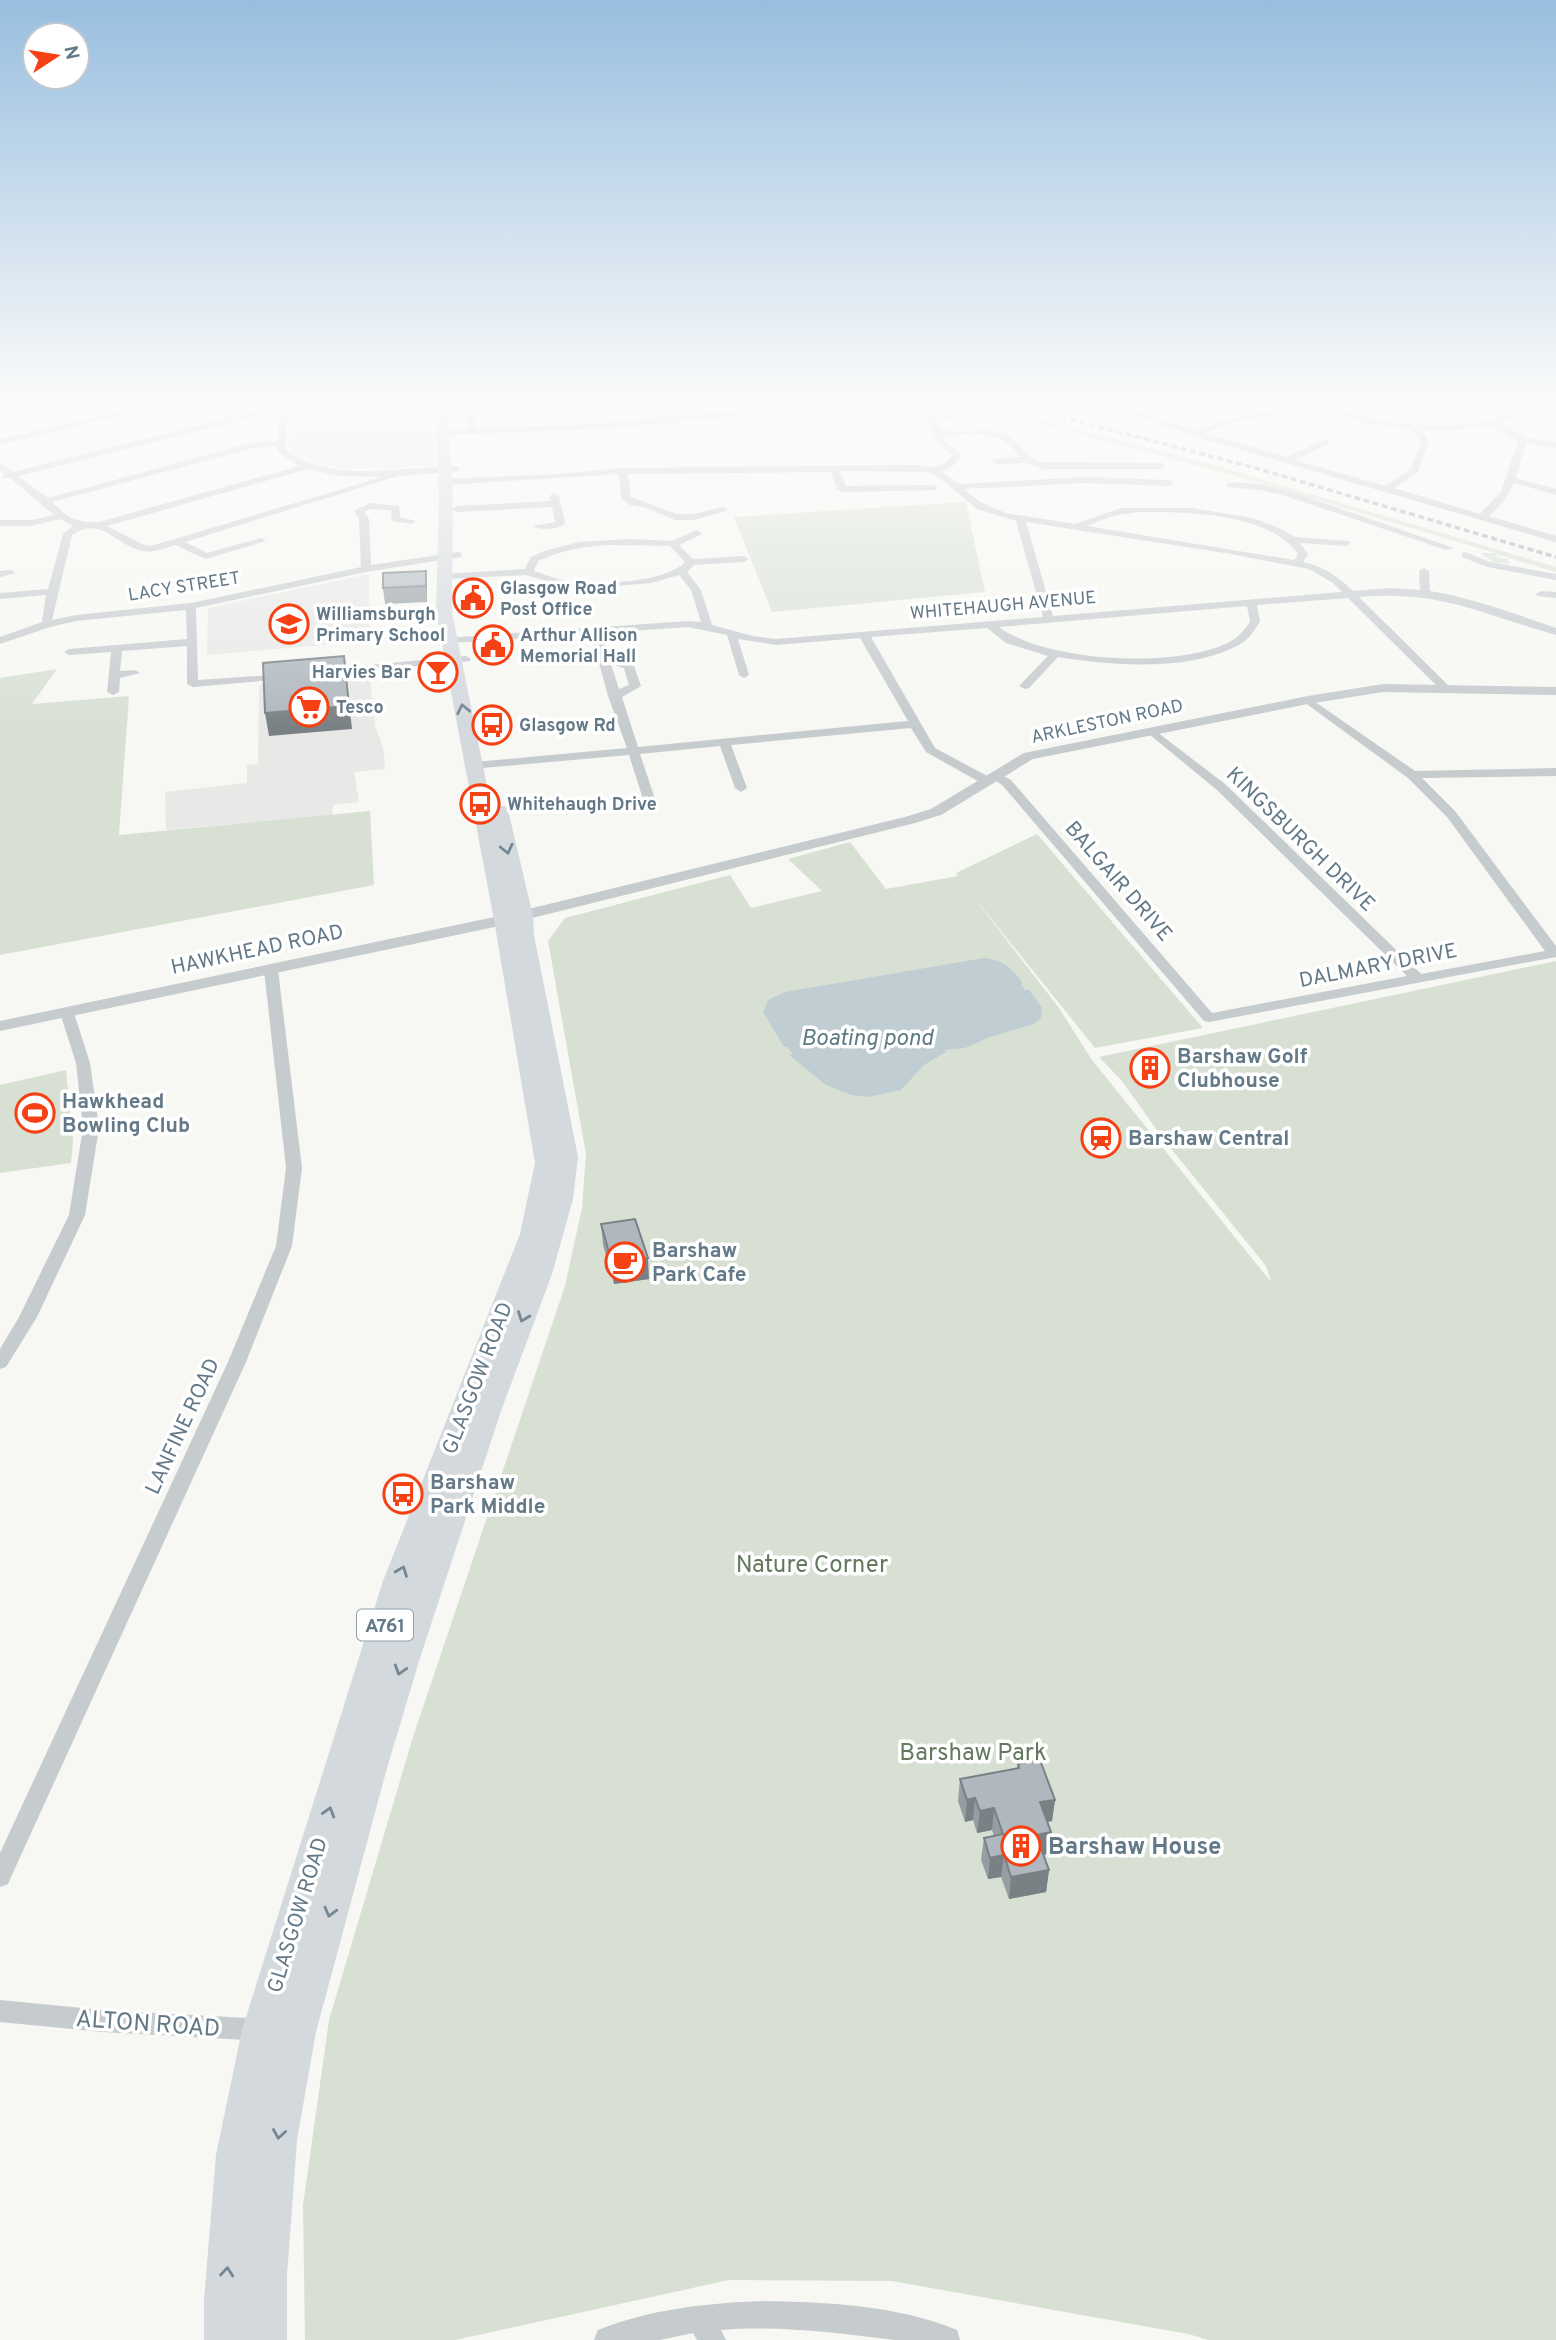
<svg xmlns="http://www.w3.org/2000/svg" width="1556" height="2340" viewBox="0 0 1556 2340" font-family="Overpass,sans-serif">
  <style>
    .built { fill: #e8e9e7 }
    .green { fill: #d8e0d4 }
    .water { fill: #c0cdd2 }
    .lines { fill: none; stroke-linecap: round; stroke-linejoin: round }
    .minor { fill: #c6cbce; fill-rule: evenodd }
    .tertiary { fill: #c6cbce; fill-rule: evenodd }
    .primary { fill: #d4d9de; fill-rule: evenodd }
    .rail { stroke: #a6adb2; stroke-width: 3.5; stroke-dasharray: 6 3.5; stroke-linecap: butt }
    .wall { fill: #969ea3 }
    .shaded-wall { fill: #7a8185 }
    .building { fill: #afb8be; stroke: #7a8185; stroke-width: 2 }
    .oneway { stroke: #748795 }
    .labels { text-anchor: middle; stroke-width: 7; stroke-linejoin: round; paint-order: stroke }
    .far-street-label { font-size: 18px; fill: #637988; stroke: #fff }
    .far-poi-label { font-size: 18px; font-weight: bold; fill: #637988; stroke: #fff; text-anchor: start }
    .shield { fill: #fff; stroke: #92a1ac; stroke-width: 2 }
    .shield-label { font-size: 19px; font-weight: bold; fill: #637988 }
    .street-label { font-size: 21px; fill: #637988; stroke: #fff }
    .poi-label { font-size: 21px; font-weight: bold; fill: #637988; stroke: #fff; text-anchor: start }
    .water-label { font-size: 23px; font-style: italic; fill: #5f7b84; stroke: #fff }
    .near-park-label { font-size: 24px; fill: #65795e; stroke: #fff }
    .near-poi-label { font-size: 24px; font-weight: bold; fill: #637988; stroke: #fff; text-anchor: start }
    .near-street-label { font-size: 24px; fill: #637988; stroke: #fff }
  </style>
  <rect width="100%" height="100%" fill="#f7f7f3"/>
  <!-- built -->
  <path class="built" d="M333 400H432L435 465 352 469 321 464 294 455 289 448 296 411 305 406Z
    M369 574 370 641 207 655 208 608Z
    M370 676 375 726 383 747 385 769 354 772 359 802 333 805 332 815 166 830 165 792 247 783V765L258 764 259 685Z"/>
  <!-- green -->
  <path class="green" d="M978 403 1217 466 1556 567V572L1496 554 1497 558 1508 559 1510 564 1493 562 1480 553H1495L1243 478 976 406Z
    M966 502 985 592 772 612 734 517Z
    M57 669 32 704 129 696 119 835 370 811 374 885 0 955V678Z
    M1037 834 1203 1028 1095 1048 968 890 1059 1008 1092 1060 1271 1282 1266 1266 1164 1140 1122 1081 1099 1057 1556 961V2340H1209L1188 2334 892 2281 729 2280 455 2340H305L303 2205 329 2020 413 1737 565 1286 582 1208 586 1154 548 941 565 918 730 875 751 908 822 891 788 859 850 842 886 889 958 876 956 873Z
    M66 1070 73 1141 71 1163 0 1173V1085Z"/>
  <!-- water -->
  <path class="water" d="M984 958C1003 960 1012 968 1023 983L1021 984 1025 990H1029L1042 1008 1041 1018 1034 1024 990 1037 965 1048 945 1050 946 1052 924 1065 901 1090 868 1097 851 1095 826 1085 789 1055 793 1054 787 1047H784L763 1012 768 1000 785 992Z"/>
  <g class="lines">
    <!-- minor -->
    <path class="minor" d="M45 400H62L0 415V409Z
      M88 400H97L113 414 172 400H188L0 445V439L105 415Z
      M308 400H320L288 415 285 449C318 474 357 472 395 470 414 468 435 468 455 466L460 469 455 472 398 476 185 542 207 553 261 538 266 541 206 559 175 545C165 548 154 553 143 551 115 546 102 515 72 535L52 620 76 615 191 603 361 567 359 519 354 511 370 503 399 506 400 517 416 521 411 524 392 521 391 510 371 509 364 512 369 519 371 565 458 552 461 553V557L366 572 196 608 198 680 287 674V678L283 679 193 687 187 684V646L122 651 120 671 135 670 140 673 120 678 119 692 113 695 107 692 111 652 69 655 64 652 69 649 187 639 186 610 76 621 50 627 0 644V637L42 622 46 595 0 599V593L48 589 63 534 73 526 60 519 31 526H0V520H31L54 515 10 478H3L4 474 0 470V463L13 472 267 408H287ZM281 413 277 441 251 443 48 498 18 476 267 414ZM277 446 278 452 299 466 99 522C76 523 68 518 52 502L254 448ZM308 469 338 476 382 477 151 546 144 545 107 526Z
      M465 400H473L476 429 603 423 841 400 823 408 603 429 439 435V431L442 430 467 429Z
      M915 400C925 400 933 405 936 415H957V419L937 420 940 429C954 435 981 428 1000 432 1022 438 1021 455 1038 462L1161 463 1165 466 1161 469H1043L1024 463 996 464 992 461 993 459 1020 457C1004 431 969 429 942 439L961 455 953 466 942 472 959 484 1086 477 1169 480 1174 483 1169 486 1086 483 964 489 980 502 1006 513 1075 524 1121 508H1192L1253 518 1277 527 1295 537 1349 541 1351 543 1346 546 1300 543 1308 554 1303 562C1323 566 1339 577 1353 591L1390 588 1420 590 1419 571 1424 568 1429 571 1430 591C1473 598 1515 614 1556 628V635C1481 614 1441 590 1359 597L1449 686 1451 688 1445 691 1441 690 1348 598 1257 605 1260 622C1255 629 1250 638 1242 643 1194 672 1112 666 1058 657L1029 688 1025 689 1019 686 1048 656 1006 643 987 628 871 637 935 748 991 778V784H983L926 752 911 728 731 745 747 788 741 792 735 788 720 746 640 754 656 802 650 806 644 802 629 755 471 769V763L475 762 627 748 608 696 591 634 449 643 444 640 445 638 688 621 701 622 691 590 679 575 652 583 591 588 562 586 526 575 445 579 440 576 441 574 525 569 531 557 544 551 579 542 629 539 672 541 697 530 702 533 700 535 679 545 693 559 744 556 749 559 744 562 694 565 687 572 701 590 712 625 753 636 776 639 1043 617 1016 521 977 509 940 478 927 472 840 471 846 486 933 485 938 488 936 490 842 492 837 489 831 472 628 474 631 497 677 514H694L723 507 728 510 694 520H675L647 508 630 505 621 498 619 474 445 485 440 482 445 479 558 474 623 468 918 465C933 468 942 469 952 455L932 438 937 434 932 431 926 410 916 405ZM1139 512C1187 512 1268 512 1298 554L1294 560 1087 526 1112 516ZM1026 522 1231 554 1309 569 1333 583 1342 592 1053 616ZM613 545 670 546 685 562C665 584 589 586 561 580 552 578 543 573 534 571L538 561C562 550 586 546 613 545ZM1247 606 1250 622C1246 627 1241 634 1236 638 1187 671 1045 662 999 627ZM688 627 727 635 739 675 744 678 749 675 738 639 776 645 860 638 908 721 638 747 622 697 641 686 634 666 609 656 601 633ZM611 664 624 668 629 685 619 689Z
      M1090 400C1102 400 1114 407 1124 407 1136 406 1146 400 1159 400L1131 410 1197 431 1227 419 1310 404 1304 400C1324 400 1342 412 1362 416 1410 428 1478 433 1523 407L1494 400 1529 403 1535 400H1545L1538 405 1556 408V414L1532 409 1500 422 1525 438 1556 442V448L1526 443 1516 478 1556 489V495L1514 483 1503 502 1489 516 1556 536V542L1193 436ZM1318 407 1361 422 1412 429 1421 442 1411 469 1385 486 1295 460 1329 444V440H1323L1286 457 1205 433 1229 424ZM1491 425 1518 441 1501 492 1480 514 1394 488 1418 472 1429 442 1422 430 1459 429Z
      M1230 482 1260 484 1289 491 1454 548 1446 550 1283 495 1260 490 1227 487 1225 485Z
      M554 493 559 496 565 524C558 529 540 531 533 526L555 522 552 507 457 512 452 509 457 506 551 501 549 496Z
      M1465 552 1490 562 1556 574V580L1487 567 1462 557V553Z
      M0 571 11 570 16 573 0 577Z
      M1541 591 1556 592V598L1537 596 1536 594Z
      M466 656 471 659 470 661 326 675 321 672 326 669Z
      M1308 697 1415 771 1556 768V776L1422 778 1455 811 1556 946V957L1209 1022 1204 1021 1003 786 989 775 995 771 1011 780 1212 1013 1407 976 1217 790 1149 734V730L1153 729 1225 784 1421 974 1545 951 1447 817 1408 778 1304 702 1302 700Z
      M271 966 278 970 302 1168 292 1246 246 1362 11 1877 8 1884 0 1887V1853L228 1362 276 1246 286 1168 264 970Z
      M67 1009 74 1013 90 1063 99 1128 85 1215 37 1317 6 1367 0 1369V1349L19 1317 69 1215 83 1128 76 1063 60 1013Z
      M0 2000 103 2010 263 2019 271 2022 275 2030 271 2038 263 2041 103 2032 0 2022Z
      M763 2301C827 2302 896 2305 957 2330L960 2340C939 2340 916 2340 895 2340 836 2333 781 2325 721 2330L726 2340H697L693 2333 660 2340H594L598 2330C650 2309 708 2303 763 2301Z"/>
    <!-- tertiary -->
    <path class="tertiary" d="M1383 684 1556 687V695L1383 692 1308 704 1033 759 941 815 915 823 504 925 0 1031V1021L504 915 905 817 931 809 1024 753 1308 696Z"/>
    <!-- primary -->
    <path class="primary" d="M435 400H447L453 500 452 612 491 806H505L508 810 533 916 534 935 578 1157 573 1199 552 1274 501 1411 420 1658 387 1768 316 2032 297 2140 287 2276V2340H204V2300L216 2155 242 2030 383 1581 520 1234 535 1163 494 920 436 612 439 500Z"/>
    <!-- rail -->
    <path class="rail" d="M997 400 1259 469 1556 557"/>
  </g>
  <!-- wall -->
  <path class="wall" d="M426 571 427 602 385 604 383 588Z
    M601 1224 649 1279 614 1284 603 1245Z
    M1018 1764 1055 1800 1052 1821 1047 1822 1051 1832 1048 1854 1043 1855 1049 1870 1046 1892 1009 1899 1001 1877 988 1879 981 1860 984 1838 994 1836 992 1830 977 1833 973 1820 965 1822 958 1801 960 1779 1017 1768Z"/>
  <!-- shaded-wall -->
  <path class="shaded-wall" d="M426 571 427 587V602L426 586Z
    M344 656 352 729 269 736 265 713Z
    M648 1258 649 1279 614 1284 612 1263Z
    M975 1798 973 1820 965 1822 967 1800Z
    M1055 1800 1052 1821 1037 1824 1040 1802Z
    M994 1808 992 1830 977 1833 980 1811Z
    M1051 1832 1048 1854 1033 1857 1036 1835Z
    M1004 1855 1001 1877 988 1879 990 1858Z
    M1049 1870 1046 1892 1009 1899 1011 1877Z"/>
  <!-- building -->
  <path class="building" d="M426 571V586L383 588V573Z
    M344 656 349 706 265 713 263 663Z
    M635 1219 648 1258 612 1263 601 1224Z
    M1040 1760 1055 1800 1040 1802 1051 1832 1036 1835 1049 1870 1011 1877 1004 1855 990 1858 984 1838 1003 1834 994 1808 980 1811 975 1798 967 1800 960 1779 1019 1768 1018 1764Z"/>
  <!-- one-way arrows -->
  <defs><path id="oneway-chevron" d="M-2-3.5L2.5 0L-2 3.5" fill="none" stroke-width="1.6" stroke-linecap="round" stroke-linejoin="round" transform="scale(1.75)"/></defs>
  <g class="oneway">
    <use href="#oneway-chevron" transform="translate(463 709) rotate(-102)"/>
    <use href="#oneway-chevron" transform="translate(507 849) rotate(77)"/>
    <use href="#oneway-chevron" transform="translate(523 1317) rotate(111)"/>
    <use href="#oneway-chevron" transform="translate(402 1571) rotate(-69)"/>
    <use href="#oneway-chevron" transform="translate(400 1670) rotate(107)"/>
    <use href="#oneway-chevron" transform="translate(329 1812) rotate(-73)"/>
    <use href="#oneway-chevron" transform="translate(330 1912) rotate(105)"/>
    <use href="#oneway-chevron" transform="translate(279 2134) rotate(99)"/>
    <use href="#oneway-chevron" transform="translate(227 2272) rotate(-85)"/>
  </g>
  <!-- sky -->
  <linearGradient id="sky" x2="0" y2="1"><stop stop-color="#98bedf"/><stop offset="0.55" stop-color="#fbfbfa"/><stop offset="1" stop-color="#fbfbfa" stop-opacity="0"/></linearGradient>
  <rect width="1556" height="728" fill="url(#sky)"/>
  <!-- icons -->
  <defs>
    <g id="civic-ring" transform="scale(2.0125)"><circle r="9.5" fill="#fff" stroke="#f64115" stroke-width="1.5"/><path d="M-.6-6.5H3V-4.5H.6V-3L4-1V1h2V6H-6V1h2V-1L-.6-3ZM-1.2 2.5V6h2.4V2.5Z" fill="#f64115"/></g>
    <g id="school-ring" transform="scale(2.0125)"><circle r="9.5" fill="#fff" stroke="#f64115" stroke-width="1.5"/><path d="M0-5L7-2L0 1L-7-2ZM-4 1L0 2.5L4 1V4Q0 6-4 4Z" fill="#f64115"/></g>
    <g id="bar-ring" transform="scale(2.0125)"><circle r="9.5" fill="#fff" stroke="#f64115" stroke-width="1.5"/><path d="M-6-5H6L.8 .8V4.5H3.5V6h-7V4.5H-.8V.8Z" fill="#f64115"/></g>
    <g id="supermarket-ring" transform="scale(2.0125)"><circle r="9.5" fill="#fff" stroke="#f64115" stroke-width="1.5"/><path d="M-6-5.5h2.5l.6 2H6L4.5 2H-2.5L-4.4-4H-6ZM-1.5 3.2a1.3 1.3 0 1 0 .1 0ZM3 3.2a1.3 1.3 0 1 0 .1 0Z" fill="#f64115"/></g>
    <g id="bus-ring" transform="scale(2.0125)"><circle r="9.5" fill="#fff" stroke="#f64115" stroke-width="1.5"/><path d="M-5-6H5V4H4V6H2V4H-2V6H-4V4H-5ZM-3.5-4V0h7V-4ZM-3.5 1.2v1.5H-2V1.2ZM2 1.2v1.5H3.5V1.2Z" fill="#f64115"/></g>
    <g id="building-ring" transform="scale(2.0125)"><circle r="9.5" fill="#fff" stroke="#f64115" stroke-width="1.5"/><path d="M-4-6H4V6H1V3H-1V6H-4ZM-2.5-4.3h1.7v1.8h-1.7ZM.8-4.3h1.7v1.8H.8ZM-2.5-1h1.7V.8h-1.7ZM.8-1h1.7V.8H.8Z" fill="#f64115"/></g>
    <g id="stadium-ring" transform="scale(2.0125)"><circle r="9.5" fill="#fff" stroke="#f64115" stroke-width="1.5"/><path d="M0-5a6.5 5 0 1 0 0 10a6.5 5 0 1 0 0-10ZM-3.5-1.8h7v3.6h-7Z" fill="#f64115"/></g>
    <g id="station-ring" transform="scale(2.0125)"><circle r="9.5" fill="#fff" stroke="#f64115" stroke-width="1.5"/><path d="M-3-6H3Q5-6 5-4V2Q5 4 3 4L4.5 6H3L1.5 4h-3L-3 6H-4.5L-3 4Q-5 4-5 2V-4Q-5-6-3-6ZM-3.5-4v3h7v-3ZM-3.5 1v1.5H-2V1ZM2 1v1.5H3.5V1Z" fill="#f64115"/></g>
    <g id="cafe-ring" transform="scale(2.0125)"><circle r="9.5" fill="#fff" stroke="#f64115" stroke-width="1.5"/><path d="M-5.5-4.5H6V0H3Q3 3.5 0 3.5H-2.5Q-5.5 3.5-5.5 0ZM3-3.2v2h1.7v-2ZM-6 4.5H4V6H-6Z" fill="#f64115"/></g>
  </defs>
  <g fill-rule="evenodd">
    <use href="#civic-ring" x="473" y="598"/>
    <use href="#school-ring" x="289" y="624"/>
    <use href="#civic-ring" x="493" y="645"/>
    <use href="#bar-ring" x="438" y="672"/>
    <use href="#supermarket-ring" x="309" y="707"/>
    <use href="#bus-ring" x="492" y="725"/>
    <use href="#bus-ring" x="480" y="804"/>
    <use href="#building-ring" x="1150" y="1068"/>
    <use href="#stadium-ring" x="35" y="1113"/>
    <use href="#station-ring" x="1101" y="1138"/>
    <use href="#cafe-ring" x="625" y="1262"/>
    <use href="#bus-ring" x="403" y="1494"/>
    <use href="#building-ring" x="1021" y="1846"/>
  </g>
  <g class="labels">
    <!-- far-street labels -->
    <g class="far-street-label">
      <text transform="translate(184 586) rotate(-9)" y="6">LACY STREET</text>
      <text transform="translate(1003 605) rotate(-5)" y="6">WHITEHAUGH AVENUE</text>
      <text transform="translate(1107 721) rotate(-12)" y="6">ARKLESTON ROAD</text>
    </g>
    <!-- far-poi labels -->
    <g class="far-poi-label">
      <text x="500" y="594">Glasgow Road<tspan x="500" dy="21">Post Office</tspan></text>
      <text x="316" y="620">Williamsburgh<tspan x="316" dy="21">Primary School</tspan></text>
      <text x="520" y="641">Arthur Allison<tspan x="520" dy="21">Memorial Hall</tspan></text>
      <text x="411" y="678" text-anchor="end">Harvies Bar</text>
      <text x="336" y="713">Tesco</text>
      <text x="519" y="731">Glasgow Rd</text>
      <text x="507" y="810">Whitehaugh Drive</text>
    </g>
    <!-- shield labels -->
    <rect class="shield" x="357" y="1609.5" width="56" height="31" rx="5"/>
    <g class="shield-label">
      <text x="385" y="1632">A761</text>
    </g>
    <!-- street labels -->
    <g class="street-label">
      <text transform="translate(1301 839) rotate(44)" y="7">KINGSBURGH DRIVE</text>
      <text transform="translate(1119 881) rotate(49)" y="7">BALGAIR DRIVE</text>
      <text transform="translate(257 949) rotate(-12)" y="7">HAWKHEAD ROAD</text>
      <text transform="translate(1378 965) rotate(-11)" y="7">DALMARY DRIVE</text>
      <text transform="translate(477 1378) rotate(-69)" y="7">GLASGOW ROAD</text>
      <text transform="translate(182 1426) rotate(-65)" y="7">LANFINE ROAD</text>
      <text transform="translate(297 1915) rotate(-73)" y="7">GLASGOW ROAD</text>
    </g>
    <!-- poi labels -->
    <g class="poi-label">
      <text x="1177" y="1063">Barshaw Golf<tspan x="1177" dy="24">Clubhouse</tspan></text>
      <text x="62" y="1108">Hawkhead<tspan x="62" dy="24">Bowling Club</tspan></text>
      <text x="1128" y="1145">Barshaw Central</text>
      <text x="652" y="1257">Barshaw<tspan x="652" dy="24">Park Cafe</tspan></text>
      <text x="430" y="1489">Barshaw<tspan x="430" dy="24">Park Middle</tspan></text>
    </g>
    <!-- water labels -->
    <g class="water-label">
      <text x="867" y="1045">Boating pond</text>
    </g>
    <!-- near-park labels -->
    <g class="near-park-label">
      <text x="812" y="1572">Nature Corner</text>
      <text x="973" y="1760">Barshaw Park</text>
    </g>
    <!-- near-poi labels -->
    <g class="near-poi-label">
      <text x="1048" y="1854">Barshaw House</text>
    </g>
    <!-- near-street labels -->
    <g class="near-street-label">
      <text transform="translate(148 2023) rotate(4)" y="8">ALTON ROAD</text>
    </g>
  </g>
  <!-- north arrow -->
  <g transform="translate(56 56) rotate(78)"><circle r="33" fill="#ffffff" stroke="#c1c9cf" stroke-width="2"/>
  <path d="M0-5L12 26L0 18L-12 26Z" fill="#f64115"/>
  <text y="-10" font-size="19" font-weight="bold" text-anchor="middle" fill="#637988">N</text>
  </g>
</svg>
